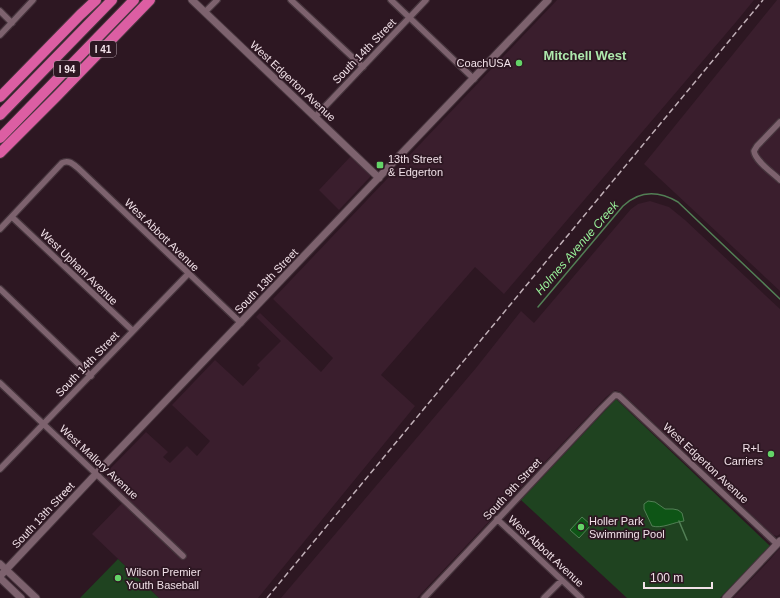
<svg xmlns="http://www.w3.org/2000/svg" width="780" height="598" viewBox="0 0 780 598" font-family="Arial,sans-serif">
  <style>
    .built { fill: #3a1e2d }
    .green { fill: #1f4320 }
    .water { fill: #0e5516; stroke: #527f55 }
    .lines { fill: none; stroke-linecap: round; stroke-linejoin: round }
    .stream { stroke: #527f55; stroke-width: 1.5 }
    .minor-casing { stroke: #45343c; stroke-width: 8 }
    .tertiary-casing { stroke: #45343c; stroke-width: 9 }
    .motorway-casing { stroke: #45343c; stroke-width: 12 }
    .minor { stroke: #7d626e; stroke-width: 5.5 }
    .tertiary { stroke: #7d626e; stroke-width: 7 }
    .motorway { stroke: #dc5ea3; stroke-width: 10 }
    .rail { stroke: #c1b0b8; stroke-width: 1.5; stroke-dasharray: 6 3; stroke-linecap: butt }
    .poi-dot { fill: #64d468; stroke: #2d1722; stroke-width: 1.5 }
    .labels { text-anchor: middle; stroke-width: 3.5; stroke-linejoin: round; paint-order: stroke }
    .shield { fill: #2d1722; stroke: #b6a4ad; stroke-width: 1 }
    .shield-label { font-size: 10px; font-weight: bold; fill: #f1e1e8 }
    .street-label { font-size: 11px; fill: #f1e1e8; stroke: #2d1722 }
    .poi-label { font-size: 11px; fill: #f1e1e8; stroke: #2d1722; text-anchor: start }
    .water-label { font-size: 12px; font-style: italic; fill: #99f29a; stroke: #2d1722 }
    .quarter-label { font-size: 13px; font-weight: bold; fill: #aee8ad; stroke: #2d1722 }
  </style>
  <rect width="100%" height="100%" fill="#2d1722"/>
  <!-- built -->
  <path class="built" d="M557 0H754L736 22 504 294 475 267 381 375 415 406 258 598H159L92 534 127 498 107 480 105 476 106 473 146 432 168 452 163 457 170 463 187 446 197 456 210 441 172 405 215 360 243 386 260 368 257 365 281 341 256 317 260 313 321 372 333 358 273 299Z
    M777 0H780V291L644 164Z
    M351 156 368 172 370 174V177L339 210 319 190Z
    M650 201 669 207 685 220 780 309V534L777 536 773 535 621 392 615 390 606 397 417 598H281L476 368 521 311 534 323 631 209 638 204Z
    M780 548V598H733L766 564Z"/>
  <!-- green -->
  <path class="green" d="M616 399 770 546 720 598H627L521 500Z
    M118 559 159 598H80Z"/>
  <!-- water -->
  <path class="water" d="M648 501 655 502 665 509H673L678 510 682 513 684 521C674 522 662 529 652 526L644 509V504Z
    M582 517 591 525 579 538 570 530Z"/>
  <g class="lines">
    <!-- stream -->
    <path class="stream" d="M538 307 623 206C640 190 659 191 678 202L780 299
      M679 521 687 540"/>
    <!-- minor casing -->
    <g class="minor-casing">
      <path id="minor" d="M291 0 363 67
        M391 0 474 79
        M0 11 12 23
        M205 12 217 0
        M0 35 33 0
        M315 117 426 0
        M780 122 757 146 754 151C755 161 773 173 780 180
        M12 217 133 331
        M0 229 62 163C69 159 74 165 79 169L241 323
        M0 289 91 376
        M0 383 183 556
        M0 469 188 274
        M497 519 581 598
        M424 598 602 408 615 395 619 396 777 544
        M544 598 562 580"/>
    </g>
    <!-- tertiary casing -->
    <g class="tertiary-casing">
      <path id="tertiary" d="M192 0 315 117 379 178
        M0 564 36 598
        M0 576 96 474 548 0
        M0 578 21 598
        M726 598 780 541"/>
    </g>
    <!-- motorway casing -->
    <g class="motorway-casing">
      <path id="motorway" d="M0 97 80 15 96 0
        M0 115 112 0
        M0 138 134 0
        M0 153 57 96 150 0"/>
    </g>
    <!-- minor -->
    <use href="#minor" class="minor"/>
    <!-- tertiary -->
    <use href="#tertiary" class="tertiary"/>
    <!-- motorway -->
    <use href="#motorway" class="motorway"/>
    <!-- rail -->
    <path class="rail" d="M267 598 763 0"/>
  </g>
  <!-- markers -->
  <g class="poi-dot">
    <circle cx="519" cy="63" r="4"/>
    <rect x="376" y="161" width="8" height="8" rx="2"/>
    <circle cx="771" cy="454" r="4"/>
    <circle cx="581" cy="527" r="4"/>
    <circle cx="118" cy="578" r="4"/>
  </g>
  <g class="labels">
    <!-- shield labels -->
    <g class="shield">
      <rect x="90" y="41" width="26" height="16" rx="3"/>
      <rect x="54" y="61" width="26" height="16" rx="3"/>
    </g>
    <g class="shield-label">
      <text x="103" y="53">I 41</text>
      <text x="67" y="73">I 94</text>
    </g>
    <!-- street labels -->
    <g class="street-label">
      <text transform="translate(364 51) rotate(-46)" y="4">South 14th Street</text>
      <text transform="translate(293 81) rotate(43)" y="4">West Edgerton Avenue</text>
      <text transform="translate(162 235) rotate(44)" y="4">West Abbott Avenue</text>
      <text transform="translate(79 267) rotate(44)" y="4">West Upham Avenue</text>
      <text transform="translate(266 281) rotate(-46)" y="4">South 13th Street</text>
      <text transform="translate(87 364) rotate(-46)" y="4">South 14th Street</text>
      <text transform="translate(99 462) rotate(43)" y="4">West Mallory Avenue</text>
      <text transform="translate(706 463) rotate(43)" y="4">West Edgerton Avenue</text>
      <text transform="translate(512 489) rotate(-47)" y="4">South 9th Street</text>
      <text transform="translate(43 515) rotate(-47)" y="4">South 13th Street</text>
      <text transform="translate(546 551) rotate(43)" y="4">West Abbott Avenue</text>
    </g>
    <!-- poi labels -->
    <g class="poi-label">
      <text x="511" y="67" text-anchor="end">CoachUSA</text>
      <text x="388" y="163">13th Street<tspan x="388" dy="13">&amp; Edgerton</tspan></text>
      <text x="763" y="452" text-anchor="end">R+L<tspan x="763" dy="13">Carriers</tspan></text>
      <text x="589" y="525">Holler Park<tspan x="589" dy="13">Swimming Pool</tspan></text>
      <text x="126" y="576">Wilson Premier<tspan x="126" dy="13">Youth Baseball</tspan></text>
    </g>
    <!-- water labels -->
    <g class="water-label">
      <text transform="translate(577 248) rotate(-49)" y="4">Holmes Avenue Creek</text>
    </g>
    <!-- quarter labels -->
    <g class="quarter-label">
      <text x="585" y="60">Mitchell West</text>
    </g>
  </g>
  <!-- scale -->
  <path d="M644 582v6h68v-6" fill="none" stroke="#f1e1e8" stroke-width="2"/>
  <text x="650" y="582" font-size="12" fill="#f1e1e8" stroke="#2d1722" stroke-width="3" paint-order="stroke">100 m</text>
</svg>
